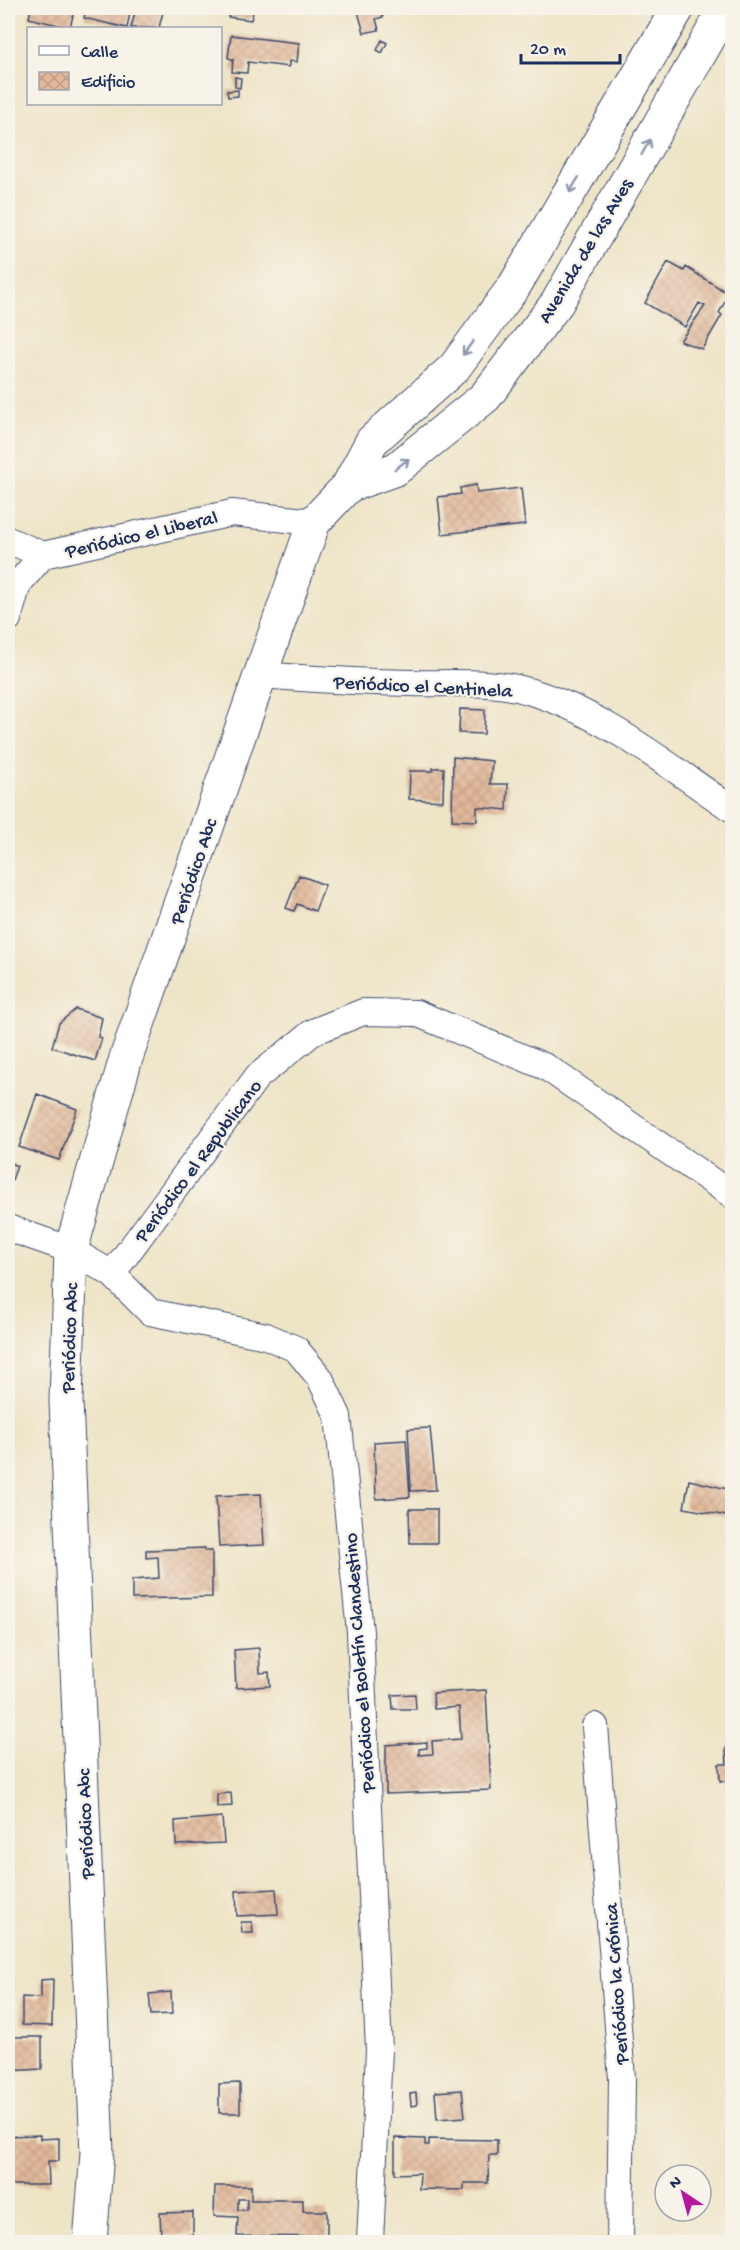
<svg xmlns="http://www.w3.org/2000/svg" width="740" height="2250" viewBox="0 0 740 2250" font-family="'Gochi Hand',sans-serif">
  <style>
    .building { fill: url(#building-cross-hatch); fill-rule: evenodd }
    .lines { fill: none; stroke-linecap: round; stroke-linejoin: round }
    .street-casing { stroke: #3b4a6e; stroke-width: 28 }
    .secondary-casing { stroke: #3b4a6e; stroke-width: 35 }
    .street { stroke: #fff; stroke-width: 26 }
    .secondary { stroke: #fff; stroke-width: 33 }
    .oneway { stroke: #8d97ae }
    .labels { text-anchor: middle; stroke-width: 4.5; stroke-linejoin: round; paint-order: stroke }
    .street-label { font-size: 20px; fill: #1b2f5e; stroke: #f7f3e8 }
  </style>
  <defs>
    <pattern id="building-cross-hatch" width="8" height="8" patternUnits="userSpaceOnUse" patternTransform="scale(1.5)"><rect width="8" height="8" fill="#e2b899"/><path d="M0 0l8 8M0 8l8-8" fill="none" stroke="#c19e86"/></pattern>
  </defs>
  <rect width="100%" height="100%" fill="#f7f3e8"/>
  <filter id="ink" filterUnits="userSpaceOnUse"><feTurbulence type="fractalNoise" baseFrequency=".0167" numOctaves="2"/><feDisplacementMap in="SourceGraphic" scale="12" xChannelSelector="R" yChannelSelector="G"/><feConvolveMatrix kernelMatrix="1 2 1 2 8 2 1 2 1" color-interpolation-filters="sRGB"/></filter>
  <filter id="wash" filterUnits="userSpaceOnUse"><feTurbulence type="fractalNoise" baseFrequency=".008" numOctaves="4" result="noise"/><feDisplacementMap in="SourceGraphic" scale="24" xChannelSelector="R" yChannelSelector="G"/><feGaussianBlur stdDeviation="1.35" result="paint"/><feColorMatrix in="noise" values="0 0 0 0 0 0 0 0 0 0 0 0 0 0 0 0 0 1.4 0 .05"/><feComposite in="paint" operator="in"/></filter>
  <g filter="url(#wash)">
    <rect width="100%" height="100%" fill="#eee4c6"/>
    <g id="blocks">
      <!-- building -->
      <path class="building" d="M31 8H62L74 11 70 28 29 18Z
        M86 8H131L127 28 84 18Z
        M136 8H164L159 28H131Z
        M231 8H254L251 20 228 17Z
        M357 8H380L383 17 376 19 379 30 364 33Z
        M231 35 299 43 297 62 289 61V67L248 62 247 73 232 72 233 59 228 58Z
        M382 40 387 43 382 53 377 50Z
        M235 77 241 78 240 88 235 87Z
        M238 90V96L228 97 227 91Z
        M668 262 684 271 686 267 729 294 719 313 722 315 702 349 680 341 705 306 699 303 685 327 645 303Z
        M476 485 477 493 521 488 525 525 442 534 438 497 461 494 460 488Z
        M460 709 485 710 484 734 459 733Z
        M453 757 492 761 490 784H508L507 810 477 807V821L452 820Z
        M433 768H444L443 801 409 799 410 771H433Z
        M299 875 325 885 315 911 297 904 294 911 286 908Z
        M76 1009 102 1018 98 1037 102 1038 95 1061 52 1047 59 1023Z
        M37 1094 77 1109 59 1160 19 1147Z
        M8 1162 17 1166 8 1191Z
        M430 1428 436 1490 411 1491 408 1429Z
        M406 1440 410 1497 376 1499 374 1442Z
        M689 1480 732 1490V1517L684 1508Z
        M261 1494 264 1545 219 1547 216 1496Z
        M409 1509H437V1543H410Z
        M205 1548V1551H212V1597L132 1599V1580L159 1578 158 1557 146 1558V1550Z
        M259 1648 260 1673 269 1672 270 1686 236 1688 234 1650Z
        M486 1690 491 1790 386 1794V1745L427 1742V1748L419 1749V1755L433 1754 432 1741 461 1739 459 1707 434 1709 433 1693Z
        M415 1694 416 1709H393L392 1695Z
        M726 1748H732V1798H727V1781H720L719 1764H727Z
        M231 1793 232 1806 217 1807V1794Z
        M222 1817 224 1843 176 1845 175 1821Z
        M276 1889 278 1914 237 1916 236 1891Z
        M241 1922H252L253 1933H242Z
        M53 1979 52 2026 22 2025V1997L41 1998V1980Z
        M8 1983H12V1998H8Z
        M171 1992 172 2014 151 2015 149 1994Z
        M8 2037H42V2069L8 2071Z
        M240 2083V2113H219V2084Z
        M462 2090 465 2117 437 2119 435 2092Z
        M416 2093 417 2105 411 2106 410 2094Z
        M40 2135V2139L59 2138V2161H48L49 2185H9L8 2136Z
        M395 2138 425 2139V2145H429V2139L497 2140V2155H489L488 2183H464V2190L419 2189 420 2173 395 2174Z
        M215 2186H251V2200H303V2211H327V2237L237 2236 238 2217 214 2216ZM238 2199H247V2210H238Z
        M193 2212V2235H161L160 2213Z"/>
    </g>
  </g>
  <g filter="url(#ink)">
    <use href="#blocks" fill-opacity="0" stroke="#3b4a6e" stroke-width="1.5"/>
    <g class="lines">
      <!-- street casing -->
      <g class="street-casing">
        <path id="street" d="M8 540 43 555
          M8 619 18 584 43 555 232 513 314 522
          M260 675C310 679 360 682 410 683 449 684 491 680 528 691 604 713 668 766 732 809
          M8 1228 71 1250 112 1274 150 1312 266 1336 296 1349 320 1378 338 1416 360 1632 379 2050 370 2242
          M112 1274 257 1077 313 1032 363 1012 416 1013 546 1067 732 1195
          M595 1726 622 2079 620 2242"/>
      </g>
      <!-- secondary casing -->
      <g class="secondary-casing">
        <path id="secondary" d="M348 486 396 469 485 397 557 303 726 8
          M90 2242 97 2153 66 1401 71 1250 126 1058 314 522 348 486 372 441 454 368 515 285 678 8"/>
      </g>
      <!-- street -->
      <use href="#street" class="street"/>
      <!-- secondary -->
      <use href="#secondary" class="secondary"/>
    </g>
    <!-- one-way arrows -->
    <defs><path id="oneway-shaft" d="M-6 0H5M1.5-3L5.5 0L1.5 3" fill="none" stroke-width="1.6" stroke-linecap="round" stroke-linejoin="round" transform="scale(1.5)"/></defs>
    <g class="oneway">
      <use href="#oneway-shaft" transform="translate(646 147) rotate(-60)"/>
      <use href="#oneway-shaft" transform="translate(574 185) rotate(121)"/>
      <use href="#oneway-shaft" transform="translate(468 348) rotate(126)"/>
      <use href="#oneway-shaft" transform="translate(402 464) rotate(-36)"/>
    </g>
  </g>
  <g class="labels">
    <!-- street labels -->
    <g class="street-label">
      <text transform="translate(584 250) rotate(-59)" y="7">Avenida de las Aves</text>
      <text transform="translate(141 533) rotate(-13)" y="7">Periódico el Liberal</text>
      <text transform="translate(423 685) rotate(3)" y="7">Periódico el Centinela</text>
      <text transform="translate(192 871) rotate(-71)" y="7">Periódico Abc</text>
      <text transform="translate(197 1160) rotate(-53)" y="7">Periódico el Republicano</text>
      <text transform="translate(68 1338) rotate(-88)" y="7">Periódico Abc</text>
      <text transform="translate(358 1663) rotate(-94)" y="7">Periódico el Boletín Clandestino</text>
      <text transform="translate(84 1824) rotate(-92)" y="7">Periódico Abc</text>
      <text transform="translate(615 1984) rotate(-94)" y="7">Periódico la Crónica</text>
    </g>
  </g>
  <!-- margin -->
  <rect width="740" height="2250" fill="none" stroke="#f7f3e8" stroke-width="30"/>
  <!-- legend -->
  <rect x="27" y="27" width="195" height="78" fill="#f7f3e8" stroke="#9fa5b1" stroke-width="1.5"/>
  <rect x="39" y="46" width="30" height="9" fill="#ffffff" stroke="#9fa5b1" stroke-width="1.5"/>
  <text x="81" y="57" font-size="18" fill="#1b2f5e">Calle</text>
  <rect x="39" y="72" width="30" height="18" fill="url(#building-cross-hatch)" stroke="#9fa5b1" stroke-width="1.5"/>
  <text x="81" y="87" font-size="18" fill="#1b2f5e">Edificio</text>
  <!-- north arrow -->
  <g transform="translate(683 2193) rotate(324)"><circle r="28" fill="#f7f3e8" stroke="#9fa5b1" stroke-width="1.5"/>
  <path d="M0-4.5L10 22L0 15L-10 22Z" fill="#b5179e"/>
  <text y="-9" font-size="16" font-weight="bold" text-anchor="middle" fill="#1b2f5e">N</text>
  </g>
  <!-- scale -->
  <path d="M521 54v9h99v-9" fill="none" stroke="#1b2f5e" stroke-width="3"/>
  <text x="530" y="54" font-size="18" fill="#1b2f5e" stroke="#f7f3e8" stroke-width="4.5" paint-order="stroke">20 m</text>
</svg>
